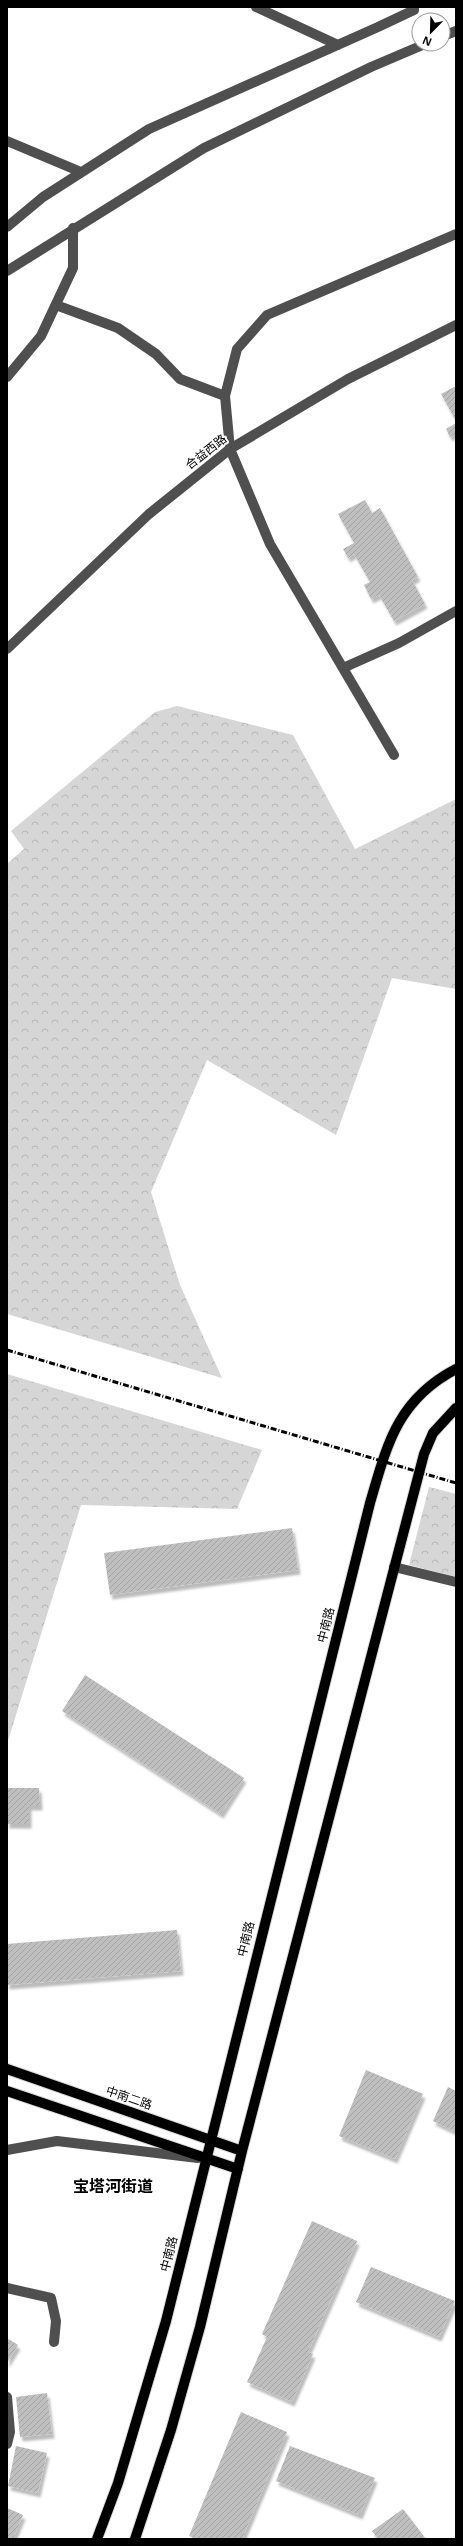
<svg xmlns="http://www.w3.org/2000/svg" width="463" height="2546" viewBox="0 0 463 2546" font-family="'Noto Sans','Noto Sans SC',sans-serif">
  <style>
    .forest { fill: url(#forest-crowns) }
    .building { fill: url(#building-hatch); filter: url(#shadow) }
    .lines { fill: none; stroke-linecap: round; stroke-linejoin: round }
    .major-casing { stroke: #dbdbdb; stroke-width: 12 }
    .minor { stroke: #4f4f4f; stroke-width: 10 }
    .major { stroke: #000; stroke-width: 10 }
    .rail { stroke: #000; stroke-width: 3; stroke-dasharray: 6 2 1 2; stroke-linecap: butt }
    .labels { text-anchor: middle; stroke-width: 4; stroke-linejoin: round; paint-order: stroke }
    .street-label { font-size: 12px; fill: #000; stroke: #fff }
    .district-label { font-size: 16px; font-weight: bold; fill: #000; stroke: #fff }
  </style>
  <defs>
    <pattern id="forest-crowns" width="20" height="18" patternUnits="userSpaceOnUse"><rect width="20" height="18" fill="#d6d6d6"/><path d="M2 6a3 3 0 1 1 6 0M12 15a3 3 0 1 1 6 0" fill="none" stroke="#b6b6b6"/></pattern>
    <pattern id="building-hatch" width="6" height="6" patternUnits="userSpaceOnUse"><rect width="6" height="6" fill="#bfbfbf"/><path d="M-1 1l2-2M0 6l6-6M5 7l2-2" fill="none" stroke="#a2a2a2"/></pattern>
    <filter id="shadow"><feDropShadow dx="2.5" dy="4.5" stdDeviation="1" flood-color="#0004"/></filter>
  </defs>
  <rect width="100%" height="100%" fill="#fff"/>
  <!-- forest -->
  <path class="forest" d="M177 706 293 735 355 849 456 799V989L392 978 336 1135 207 1060 151 1192 180 1285 222 1378 7 1314V864L24 849 11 831 155 712Z
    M7 1374 262 1450 237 1509 81 1505 7 1744Z
    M429 1487 456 1494V1577L409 1565Z"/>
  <!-- building -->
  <path class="building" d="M456 386V421L441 394Z
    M456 423V434L450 437 446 429Z
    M365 500 372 513 380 508 418 577 412 580 425 604 394 621 379 595 371 599 364 585 370 582 354 554 348 558 343 549 354 543 338 514Z
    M292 1528 298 1570 110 1595 104 1553Z
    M85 1675 244 1778 221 1814 62 1711Z
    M7 1788H39L40 1806H29V1824H7Z
    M177 1930 181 1971 7 1985V1944Z
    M366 2070 423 2094 395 2159 339 2136Z
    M448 2087 456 2091V2132L433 2121Z
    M312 2221 357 2241 308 2352 313 2354 292 2402 247 2382 267 2337 262 2334Z
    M371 2267 455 2301 439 2337 356 2302Z
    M7 2338 18 2345 7 2363Z
    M47 2393 52 2434 20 2437 16 2397Z
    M241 2412 287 2432 242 2539H196L189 2536Z
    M16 2446 47 2453 38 2493 8 2486Z
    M290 2446 375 2478 360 2515 276 2481Z
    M7 2508 23 2515 13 2539H7Z
    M403 2509 426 2539H378L372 2531Z"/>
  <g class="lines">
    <!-- major casing -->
    <g class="major-casing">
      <path id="major" d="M7 2069 242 2151
        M7 2091 238 2169
        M97 2539 118 2483 166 2321 370 1503C387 1445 397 1400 456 1369
        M135 2539 171 2430 200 2327 242 2151 424 1454 433 1433 456 1408"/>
    </g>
    <!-- minor -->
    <path class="minor" d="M256 7 338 45
      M443 36 456 31
      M7 141 81 172
      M7 227 43 197 149 129 378 27 414 10V7
      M7 271 204 148 371 67 425 44
      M56 305 118 328 156 354 180 379 225 396
      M7 377 41 336 73 268V228
      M7 649 149 514 230 449 348 379 456 325
      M343 668 399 643 456 611
      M394 755 270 544 230 449 225 396 237 349 267 315 456 234
      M394 1567 456 1582
      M7 2150 57 2141 198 2158
      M7 2288 51 2298 56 2321 54 2342
      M7 2397 10 2432 7 2444"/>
    <!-- major -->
    <use href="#major" class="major"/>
    <!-- rail -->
    <path class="rail" d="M7 1350 456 1483"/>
  </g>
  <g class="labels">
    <!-- street labels -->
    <g class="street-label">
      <text transform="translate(206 452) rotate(-38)" y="4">合益西路</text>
      <text transform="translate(326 1625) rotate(-76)" y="4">中南路</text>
      <text transform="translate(246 1939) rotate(-76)" y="4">中南路</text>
      <text transform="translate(129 2098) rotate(19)" y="4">中南二路</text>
      <text transform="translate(169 2254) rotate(-76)" y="4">中南路</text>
    </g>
    <!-- district labels -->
    <g class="district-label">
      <text x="113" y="2192">宝塔河街道</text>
    </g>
  </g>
  <!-- border -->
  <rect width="463" height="2546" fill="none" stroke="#000000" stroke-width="16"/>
  <!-- north arrow -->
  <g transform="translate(431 32) rotate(203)"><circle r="19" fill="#ffffff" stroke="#999999"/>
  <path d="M0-3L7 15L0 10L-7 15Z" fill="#000000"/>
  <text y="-6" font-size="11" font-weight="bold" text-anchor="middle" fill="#000000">N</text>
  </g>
</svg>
